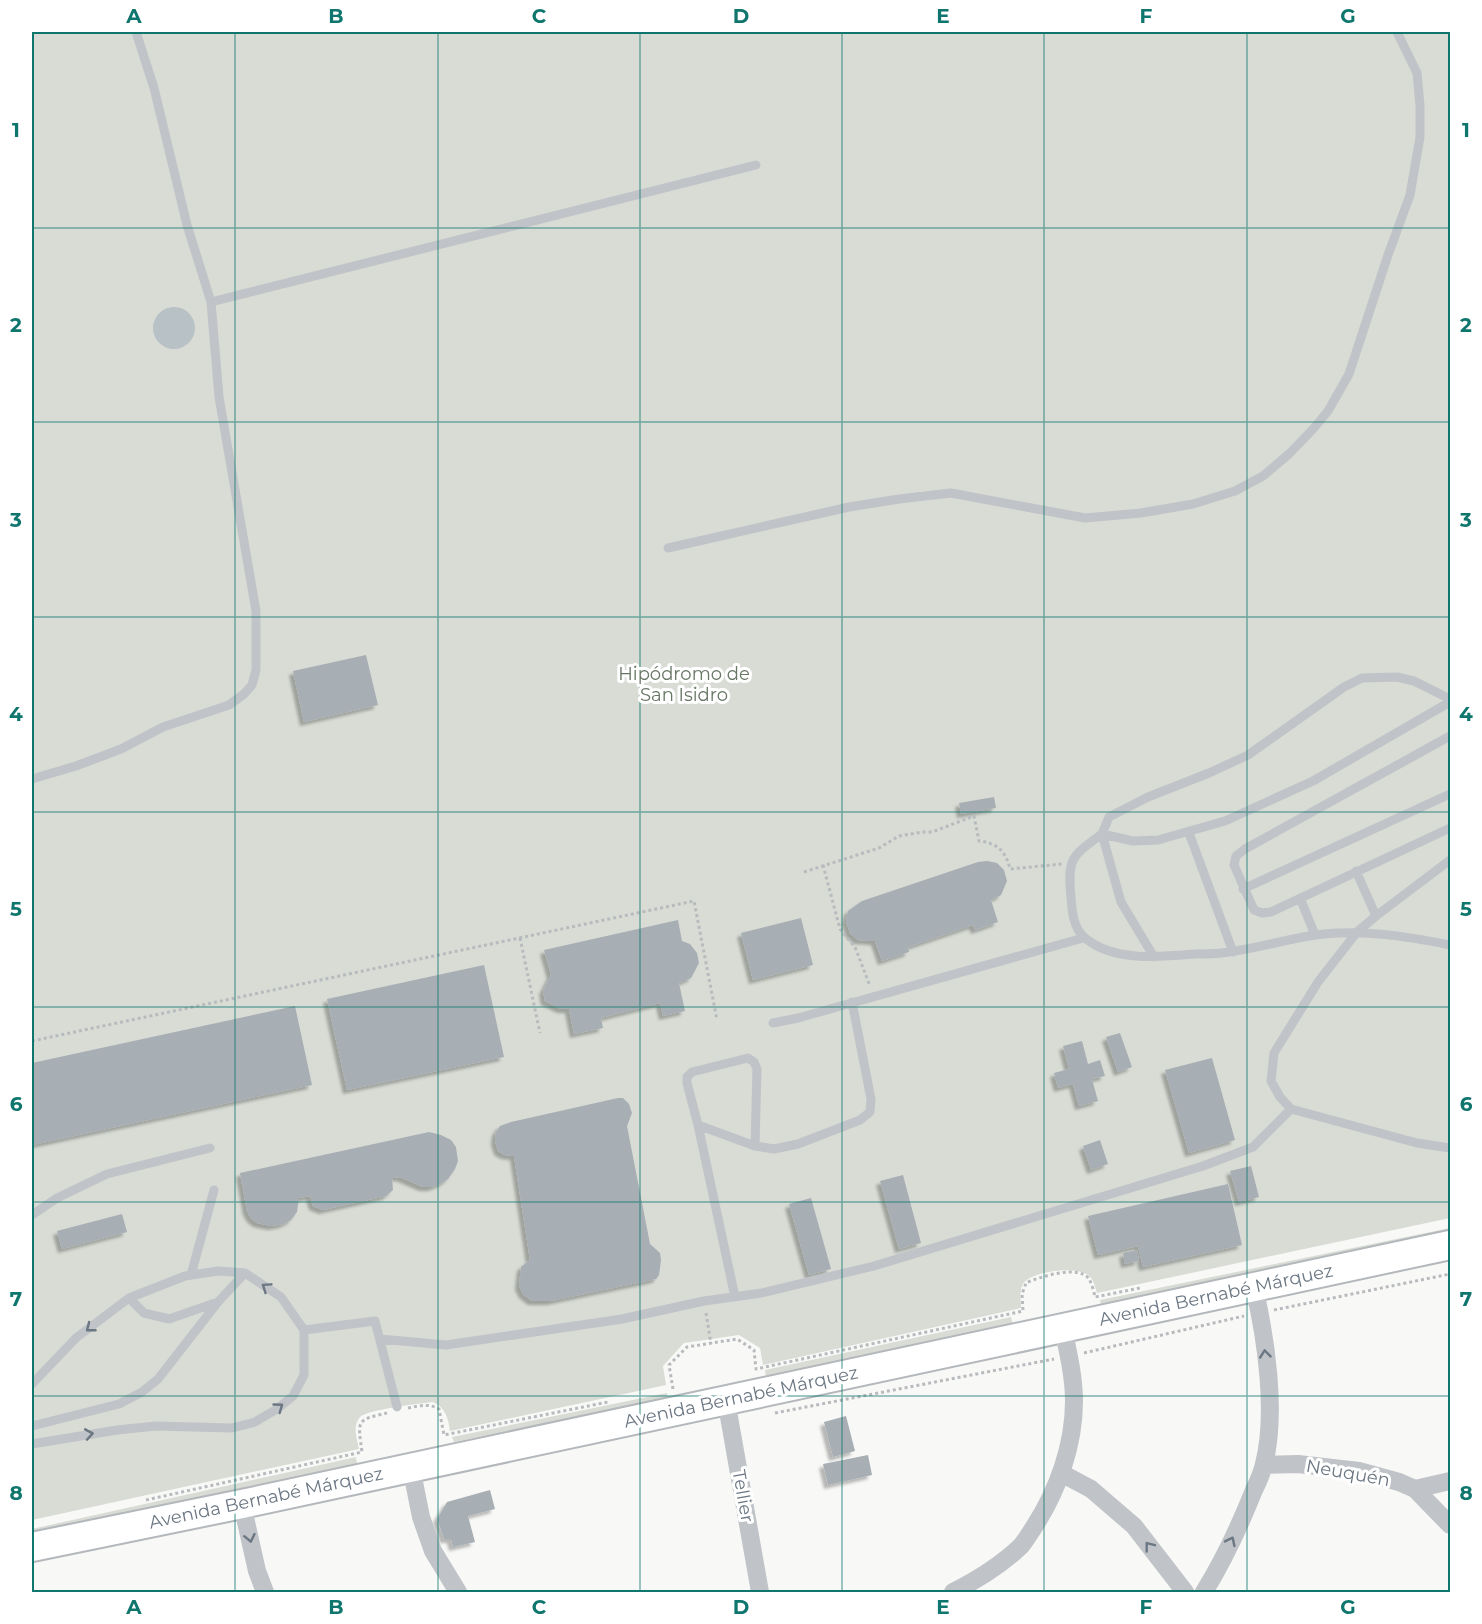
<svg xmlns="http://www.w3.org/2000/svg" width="1482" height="1624" viewBox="0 0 1482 1624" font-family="Montserrat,sans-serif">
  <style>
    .green { fill: #d8dcd5 }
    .water { fill: #b8c2c6 }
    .building { fill: #a7aeb4; filter: url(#shadow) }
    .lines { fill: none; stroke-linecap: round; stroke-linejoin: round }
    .primary-casing { stroke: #b4b7bb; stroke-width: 32 }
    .path { stroke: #b8bbbe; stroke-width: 3; stroke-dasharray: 3 3; stroke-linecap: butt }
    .service { stroke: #c0c3c7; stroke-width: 9 }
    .minor { stroke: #c0c3c7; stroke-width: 18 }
    .primary { stroke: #fff; stroke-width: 28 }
    .oneway { stroke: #6b7783 }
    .grid { fill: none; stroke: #0f766e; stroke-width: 1.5; stroke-opacity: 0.55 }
    .labels { text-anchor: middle; stroke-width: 6; stroke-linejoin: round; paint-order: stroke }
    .park-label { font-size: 18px; fill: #677665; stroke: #fff }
    .street-label { font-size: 18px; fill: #6b7783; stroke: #fff }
    .neatline { fill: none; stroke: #0f766e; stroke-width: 2 }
    .grid-label { font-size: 20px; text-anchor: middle; font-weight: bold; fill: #0f766e }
  </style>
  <defs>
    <filter id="shadow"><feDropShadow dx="-4" dy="4" stdDeviation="1.5" flood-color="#0004"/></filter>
  </defs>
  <rect width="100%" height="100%" fill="#f8f8f6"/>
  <!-- green -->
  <path class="green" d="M32 32H1450V1218L1097 1293C1095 1287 1094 1280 1089 1276 1079 1265 1030 1271 1023 1284 1019 1291 1021 1301 1021 1308L763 1365 760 1348 739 1335 684 1343 663 1366 666 1385 450 1431C448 1418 446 1408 433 1402 422 1403 366 1410 360 1417 352 1426 357 1439 359 1449L32 1520Z
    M1450 1228V1233L1101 1305 1100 1300Z
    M1011 1317 1013 1325 766 1378 765 1370Z
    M667 1393 668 1399 454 1442 452 1437Z
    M356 1457 357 1464 32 1535V1529Z"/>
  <!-- water -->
  <path class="water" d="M153 328a21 21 0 1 1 42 0a21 21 0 1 1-42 0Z"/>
  <!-- building -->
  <path class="building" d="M366 655 378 705 304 722 293 671Z
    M994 797 996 808 961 814 959 803Z
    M987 861 997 863 1004 870 1007 881 1001 895 991 900 998 922 975 930 973 925 908 947 909 952 882 961 875 941 858 940 850 933 846 921 848 911 862 901 978 862Z
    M801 918 813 965 753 980 741 933Z
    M678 920 682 941 690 944 697 953 699 963 691 978 679 983 685 1011 663 1016 660 1003 601 1018 603 1028 574 1034 569 1009H561L545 1001 543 991 551 975 544 950Z
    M484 965 504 1057 347 1090 327 999Z
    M295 1006 312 1085 32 1145V1063Z
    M1120 1033 1132 1067 1118 1072 1106 1037Z
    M1082 1041 1088 1064 1100 1060 1105 1076 1092 1079 1098 1101 1079 1106 1073 1084 1058 1088 1054 1073 1069 1069 1063 1046Z
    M1212 1058 1235 1140 1189 1153 1165 1070Z
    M618 1098H623L629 1104 632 1113 627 1126 650 1244 660 1253 661 1260 659 1275 656 1279 551 1301H532L523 1294 519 1286 521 1267 530 1260 514 1156 505 1155 498 1151 495 1141 496 1132 500 1126 511 1122Z
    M429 1132 441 1135 451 1140 456 1147 458 1161 455 1169 448 1179 442 1183 432 1187H423L400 1177 392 1178 393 1190 386 1196 323 1210 313 1206 310 1196 299 1198 297 1212 291 1220 283 1224 272 1226 257 1223 251 1218 247 1211 240 1173Z
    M1100 1140 1108 1164 1091 1170 1083 1146Z
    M1251 1166 1259 1197 1239 1202 1230 1171Z
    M903 1175 921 1243 899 1249 880 1181Z
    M1228 1184 1242 1245 1143 1267 1138 1246 1098 1255 1088 1216Z
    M811 1198 831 1269 809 1275 789 1204Z
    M122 1214 127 1232 62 1249 57 1231Z
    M1137 1250 1139 1261 1125 1264 1123 1253Z
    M846 1416 855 1451 833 1457 824 1422Z
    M868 1455 872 1475 828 1485 823 1464Z
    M490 1490 495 1509 468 1516 475 1542 453 1547 451 1539H444L437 1519 447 1502Z"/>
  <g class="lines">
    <!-- primary casing -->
    <g class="primary-casing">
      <path id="primary" d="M32 1547 242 1504 1450 1245"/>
    </g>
    <!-- path -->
    <path class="path" d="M823 865 840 929 855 947 870 986
      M804 872 879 848 899 836 922 832H932L974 816 979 841C998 843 1006 852 1010 869L1062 864
      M520 938 540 1033
      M32 1041 694 901 717 1020
      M1274 1310 1450 1274
      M706 1313 711 1344
      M1084 1353 1244 1316
      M673 1389 669 1365 687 1347 737 1339 754 1350 756 1369 1023 1311 1022 1294 1026 1283C1039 1277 1079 1264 1089 1279 1092 1284 1094 1292 1095 1297L1140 1288
      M408 1408C419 1406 429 1403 439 1409L444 1435 608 1402
      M775 1413 1054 1359
      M146 1500 362 1452C358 1421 355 1420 387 1413"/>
    <!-- service -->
    <path class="service" d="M211 302 756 165
      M668 548 849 507 899 499 951 493 1085 518 1141 513 1193 504 1235 491 1263 476 1290 453 1314 428 1328 411 1349 374 1388 255 1410 195 1420 137V106L1417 73 1397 32
      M1450 702 1313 781 1225 821 1158 840 1133 841 1102 834C1072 856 1067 858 1071 897 1072 911 1073 928 1085 938 1114 962 1160 957 1195 954 1208 954 1222 954 1235 951 1262 947 1288 939 1315 935 1362 929 1405 936 1450 945
      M1450 736 1245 849 1236 856 1234 865 1254 910 1262 913 1271 912 1450 828
      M32 779 76 766 121 749 163 727 229 705 244 694 252 685 256 670V611L219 397 211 302 187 225 154 88 136 32
      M1189 833 1233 952
      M1450 860 1376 916 1357 932 1318 982 1274 1053 1271 1081 1280 1097 1291 1109 1417 1143 1450 1148
      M1356 871 1376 916
      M1243 889 1450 794
      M1300 898 1315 935
      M1154 957 1121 902 1102 834 1109 817 1148 797 1209 773 1248 755 1344 687 1362 678 1397 677 1414 681 1450 699
      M773 1023 798 1018 1083 938
      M698 1125 755 1146 774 1149 798 1144 860 1120 870 1112 871 1099 852 1002
      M32 1215 57 1198 107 1174 210 1148
      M191 1275 214 1190
      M735 1297 698 1125 687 1083V1077L692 1072 748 1058 754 1062 757 1069 755 1146
      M129 1298 144 1313 169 1319 218 1302
      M304 1330 375 1321 397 1407
      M380 1339 446 1345 622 1319 704 1301 762 1293 874 1266 1203 1166 1253 1147 1291 1109
      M32 1384 76 1338 129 1298 185 1276 218 1271 245 1273 281 1297 304 1330V1375L293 1396 277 1409 255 1422 232 1428 156 1426 117 1430 32 1444
      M32 1426 119 1404 142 1392 158 1379 218 1302 245 1273"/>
    <!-- minor -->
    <path class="minor" d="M726 1400 760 1592
      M1264 1465 1298 1464 1359 1471 1399 1482 1415 1489 1450 1525
      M411 1467 421 1517 433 1551 458 1592
      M1061 1473 1091 1489 1134 1526 1185 1592
      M1415 1489 1450 1481
      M242 1504 257 1571 265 1592
      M953 1592C977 1580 1001 1565 1021 1546 1026 1540 1030 1533 1034 1527 1058 1490 1074 1445 1074 1401 1074 1377 1068 1352 1063 1328
      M1204 1592C1224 1560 1240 1525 1254 1490 1258 1482 1262 1473 1264 1464 1277 1413 1266 1338 1254 1287"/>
    <!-- primary -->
    <use href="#primary" class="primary"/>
  </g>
  <!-- one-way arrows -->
  <defs><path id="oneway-chevron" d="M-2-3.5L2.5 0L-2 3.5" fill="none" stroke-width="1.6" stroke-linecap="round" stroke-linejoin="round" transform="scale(1.5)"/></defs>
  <g class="oneway">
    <use href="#oneway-chevron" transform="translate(266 1287) rotate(-146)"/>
    <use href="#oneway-chevron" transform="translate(90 1328) rotate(142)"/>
    <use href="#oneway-chevron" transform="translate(1265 1354) rotate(-96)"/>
    <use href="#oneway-chevron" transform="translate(279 1407) rotate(-36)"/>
    <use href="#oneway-chevron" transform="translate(89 1434) rotate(-10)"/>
    <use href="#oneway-chevron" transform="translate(250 1538) rotate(78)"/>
    <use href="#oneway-chevron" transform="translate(1231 1541) rotate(-64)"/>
    <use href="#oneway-chevron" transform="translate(1149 1546) rotate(-128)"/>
  </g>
  <!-- grid -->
  <path class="grid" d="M235 32V1592M438 32V1592M640 32V1592M842 32V1592M1044 32V1592M1247 32V1592M32 228H1450M32 422H1450M32 617H1450M32 812H1450M32 1007H1450M32 1202H1450M32 1396H1450"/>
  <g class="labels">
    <!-- park labels -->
    <g class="park-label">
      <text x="684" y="680">Hipódromo de<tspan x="684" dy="21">San Isidro</tspan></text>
    </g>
    <!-- street labels -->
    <g class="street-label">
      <text transform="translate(1216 1295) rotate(-12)" y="6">Avenida Bernabé Márquez</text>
      <text transform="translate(741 1397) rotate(-12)" y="6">Avenida Bernabé Márquez</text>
      <text transform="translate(1348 1473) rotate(10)" y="6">Neuquén</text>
      <text transform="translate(743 1496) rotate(80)" y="6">Tellier</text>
      <text transform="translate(266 1498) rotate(-12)" y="6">Avenida Bernabé Márquez</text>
    </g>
  </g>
  <!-- border -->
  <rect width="1482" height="1624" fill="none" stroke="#ffffff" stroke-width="66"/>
  <rect x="33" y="33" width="1416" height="1558" class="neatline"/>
  <g class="grid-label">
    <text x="134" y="23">A</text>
    <text x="336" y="23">B</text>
    <text x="539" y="23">C</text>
    <text x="741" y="23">D</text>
    <text x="943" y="23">E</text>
    <text x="1146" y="23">F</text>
    <text x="1348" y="23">G</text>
    <text x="16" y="137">1</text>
    <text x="1466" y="137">1</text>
    <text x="16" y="332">2</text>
    <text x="1466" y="332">2</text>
    <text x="16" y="527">3</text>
    <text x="1466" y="527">3</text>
    <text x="16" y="721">4</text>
    <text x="1466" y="721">4</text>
    <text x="16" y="916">5</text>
    <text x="1466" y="916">5</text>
    <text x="16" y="1111">6</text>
    <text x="1466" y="1111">6</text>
    <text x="16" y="1306">7</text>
    <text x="1466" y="1306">7</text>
    <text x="16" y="1500">8</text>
    <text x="1466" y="1500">8</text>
    <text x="134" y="1614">A</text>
    <text x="336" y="1614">B</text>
    <text x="539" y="1614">C</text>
    <text x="741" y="1614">D</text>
    <text x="943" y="1614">E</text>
    <text x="1146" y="1614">F</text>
    <text x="1348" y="1614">G</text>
  </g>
</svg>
